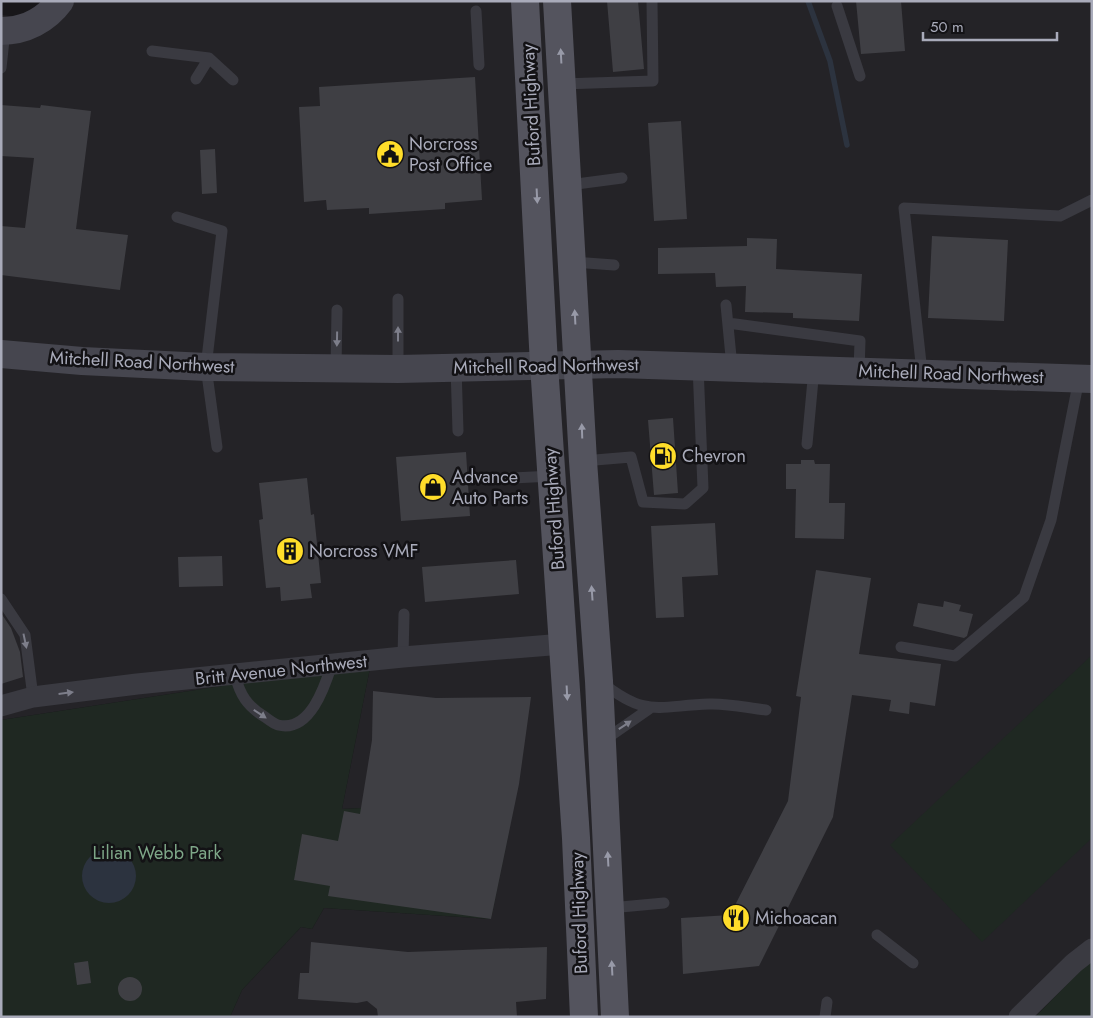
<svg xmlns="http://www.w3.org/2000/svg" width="1093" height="1018" viewBox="0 0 1093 1018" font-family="Jost,sans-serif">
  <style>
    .built { fill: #242327 }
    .green { fill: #1f2822 }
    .water { fill: #2c333f }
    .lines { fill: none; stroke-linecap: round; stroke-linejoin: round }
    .stream { stroke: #2c333f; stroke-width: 5.5 }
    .building { fill: #3f3f44 }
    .lane { stroke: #3a3a41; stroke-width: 11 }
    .street { stroke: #3a3a41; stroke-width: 21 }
    .secondary { stroke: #46464f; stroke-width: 28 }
    .primary { stroke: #54545e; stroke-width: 28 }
    .oneway { fill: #989aa8 }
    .oneway2 { fill: #7d7e8a }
    .labels { text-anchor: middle; stroke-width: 5; stroke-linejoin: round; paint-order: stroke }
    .street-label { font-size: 18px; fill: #a9abba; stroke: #131215 }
    .poi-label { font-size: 18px; fill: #a9abba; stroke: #131215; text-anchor: start }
    .park-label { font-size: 18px; fill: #7ea788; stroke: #131215 }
  </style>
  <rect width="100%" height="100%" fill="#18171a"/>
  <!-- built -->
  <path class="built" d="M56 1H1092V960L1035 1017H230L242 990 301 927 312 929 324 908 491 919 362 808 342 809 371 663 1 720V15L51 21Z"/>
  <!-- green -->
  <path class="green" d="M1092 655V838L982 942 890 845Z
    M371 663 342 809 362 808 509 832 491 919 324 908 312 929 301 927 242 990 230 1017H1V720Z
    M1091 960 1092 1017H1035Z"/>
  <!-- water -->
  <path class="water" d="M82 876a27 27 0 1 1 54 0a27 27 0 1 1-54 0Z"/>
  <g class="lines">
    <!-- stream -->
    <path class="stream" d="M808 1 830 61 847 145"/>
  </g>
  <!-- building -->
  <path class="building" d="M607 1H638L644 69 613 72Z
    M856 1H901L905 51 861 54Z
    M475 77 482 200 445 203V209L369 214V208L327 210 326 200 304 202 299 107 320 106 319 87Z
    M1 105 40 108 41 105 91 111 76 229 128 235 120 290 1 275V226L25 228 34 158 1 156Z
    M681 121 687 219 654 221 648 123Z
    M215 149 217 193 202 194 200 150Z
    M932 236 1008 240 1004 321 928 318Z
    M747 238 777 239 776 269 862 274 859 321 793 318V313L745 312 746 286 716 287 715 273 658 274V248L747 246Z
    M673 418 678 493 654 495 648 420Z
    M466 452 470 516 401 521 396 457Z
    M801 460H814L815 464H830L829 503H845L844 539 795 538 796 489H786V464H801Z
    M307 478 311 515 314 514 321 583 310 584 312 598 281 601 280 587 266 588 259 520 263 519 259 483Z
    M715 523 718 575 682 577 684 617 656 618 651 526Z
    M222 556 223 586 179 587 178 557Z
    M516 560 519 594 425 602 422 567Z
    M816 570 871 578 859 654 941 664 935 706 910 702 909 714 889 711 891 700 852 695 833 817 759 966 683 974 681 918 730 915 788 801 801 697 796 696Z
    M944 601 961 605 959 611 973 614 967 636 964 638 913 626 918 603 943 607Z
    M1 613 11 628 20 652 23 677 1 684Z
    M373 691 436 698 531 697 519 784 491 919 328 896 330 886 294 880 302 834 338 841 344 811 360 814 372 740Z
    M311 942 408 952 547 947 546 999 516 1002 517 1017H378L377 1009 367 1001 357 1003 298 999 300 973H309Z
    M88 961 91 983 77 985 74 963Z
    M118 989a12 12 0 1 1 24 0a12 12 0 1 1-24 0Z"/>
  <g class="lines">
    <!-- lane -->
    <path class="lane" d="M837 6 860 76
      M476 11 479 65
      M152 51 209 58 233 80
      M1 68 5 31
      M196 79 209 58
      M562 84 653 81 652 1
      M569 185 622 178
      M177 217 222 231 206 367 217 447
      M573 262 614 265
      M398 299V369
      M726 305 732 367
      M728 323 860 341 859 371
      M456 367 458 431
      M336 369 337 310
      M922 372 904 208 1060 216 1092 200
      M807 444 814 369
      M583 461 631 457 643 502 685 504 703 488 698 366
      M492 479 552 476
      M1 599 25 635 33 697
      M901 647 955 656 1024 597 1051 520 1079 379
      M403 657 404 614
      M235 675C240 695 247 706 265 717 269 720 274 724 278 725 310 733 325 686 332 664
      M601 682C647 718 656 706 709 704 727 703 748 708 766 710
      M603 741 649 709
      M610 908 664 903
      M877 935 913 963
      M825 1017 827 1002"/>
    <!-- street -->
    <path class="street" d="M1 706 33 697 137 684 403 657 563 644
      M1019 1017 1074 963 1092 949"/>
    <!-- secondary -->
    <path class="secondary" d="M1 31C25 31 46 20 60 1
      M1 354 82 361 206 367 398 369 618 364 1092 379"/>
    <!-- primary -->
    <path class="primary" d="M525 1 544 365 576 838 584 1017
      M557 1 583 461 599 681 615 1017"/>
  </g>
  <!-- one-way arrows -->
  <defs><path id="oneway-solid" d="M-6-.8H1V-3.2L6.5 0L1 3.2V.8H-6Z" transform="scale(1.25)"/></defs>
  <g class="oneway">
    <use href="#oneway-solid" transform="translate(561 56) rotate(-93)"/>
    <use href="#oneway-solid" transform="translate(537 196) rotate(87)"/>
    <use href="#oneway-solid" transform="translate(575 317) rotate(-93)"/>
    <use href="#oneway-solid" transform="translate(582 431) rotate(-92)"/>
    <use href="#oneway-solid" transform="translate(592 593) rotate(-94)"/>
    <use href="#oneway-solid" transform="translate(567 693) rotate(87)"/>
    <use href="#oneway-solid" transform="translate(608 859) rotate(-93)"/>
    <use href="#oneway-solid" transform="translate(612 968) rotate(-93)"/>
  </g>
  <g class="oneway2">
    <use href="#oneway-solid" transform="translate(398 334) rotate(-90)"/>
    <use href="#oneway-solid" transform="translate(337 339) rotate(91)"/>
    <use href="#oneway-solid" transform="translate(25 641) rotate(78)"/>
    <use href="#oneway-solid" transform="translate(66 693) rotate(-7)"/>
    <use href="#oneway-solid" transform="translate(260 714) rotate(33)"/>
    <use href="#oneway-solid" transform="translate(625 725) rotate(-34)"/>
  </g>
  <!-- icons -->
  <defs>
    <g id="civic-disc" transform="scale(1.4375)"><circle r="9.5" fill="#ffdd2a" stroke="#131215"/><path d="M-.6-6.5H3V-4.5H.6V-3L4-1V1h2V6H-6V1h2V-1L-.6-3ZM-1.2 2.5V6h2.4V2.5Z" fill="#111"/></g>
    <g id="fuel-disc" transform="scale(1.4375)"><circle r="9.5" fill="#ffdd2a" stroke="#131215"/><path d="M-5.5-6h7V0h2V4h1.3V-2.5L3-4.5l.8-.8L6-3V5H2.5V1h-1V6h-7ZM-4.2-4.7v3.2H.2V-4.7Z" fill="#111"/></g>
    <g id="shop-disc" transform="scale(1.4375)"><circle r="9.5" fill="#ffdd2a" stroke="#131215"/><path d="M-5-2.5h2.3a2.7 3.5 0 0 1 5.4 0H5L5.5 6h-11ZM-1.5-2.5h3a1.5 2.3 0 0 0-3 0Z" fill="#111"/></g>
    <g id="building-disc" transform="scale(1.4375)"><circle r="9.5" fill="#ffdd2a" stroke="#131215"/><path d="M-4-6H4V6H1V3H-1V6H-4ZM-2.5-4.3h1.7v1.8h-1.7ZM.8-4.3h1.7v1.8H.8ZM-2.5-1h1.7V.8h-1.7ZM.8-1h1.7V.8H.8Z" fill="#111"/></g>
    <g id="restaurant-disc" transform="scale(1.4375)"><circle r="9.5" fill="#ffdd2a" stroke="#131215"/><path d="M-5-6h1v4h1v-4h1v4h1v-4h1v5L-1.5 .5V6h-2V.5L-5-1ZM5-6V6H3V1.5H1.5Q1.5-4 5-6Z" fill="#111"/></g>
  </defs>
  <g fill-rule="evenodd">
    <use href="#civic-disc" x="390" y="154"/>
    <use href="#fuel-disc" x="663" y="456"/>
    <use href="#shop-disc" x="433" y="487"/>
    <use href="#building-disc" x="290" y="551"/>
    <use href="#restaurant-disc" x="736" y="918"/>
  </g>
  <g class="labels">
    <!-- street labels -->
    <g class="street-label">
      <text transform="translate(531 105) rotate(-93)" y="6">Buford Highway</text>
      <text transform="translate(142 362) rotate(3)" y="6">Mitchell Road Northwest</text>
      <text transform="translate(546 366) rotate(-1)" y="6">Mitchell Road Northwest</text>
      <text transform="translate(951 374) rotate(2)" y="6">Mitchell Road Northwest</text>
      <text transform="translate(554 509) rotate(-94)" y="6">Buford Highway</text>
      <text transform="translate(281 670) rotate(-6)" y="6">Britt Avenue Northwest</text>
      <text transform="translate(579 913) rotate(-92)" y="6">Buford Highway</text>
    </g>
    <!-- poi labels -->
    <g class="poi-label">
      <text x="409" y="150">Norcross<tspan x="409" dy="21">Post Office</tspan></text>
      <text x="682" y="462">Chevron</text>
      <text x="452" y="483">Advance<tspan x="452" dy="21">Auto Parts</tspan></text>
      <text x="309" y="557">Norcross VMF</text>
      <text x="755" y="924">Michoacan</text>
    </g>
    <!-- park labels -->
    <g class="park-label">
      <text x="157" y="859">Lilian Webb Park</text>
    </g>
  </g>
  <!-- border -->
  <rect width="1093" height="1018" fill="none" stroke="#a9abba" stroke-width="5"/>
  <!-- scale -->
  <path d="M923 32v8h134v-8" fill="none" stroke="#a9abba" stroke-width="2.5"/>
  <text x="930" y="32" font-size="15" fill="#a9abba" stroke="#131215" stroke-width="4" paint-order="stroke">50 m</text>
</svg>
